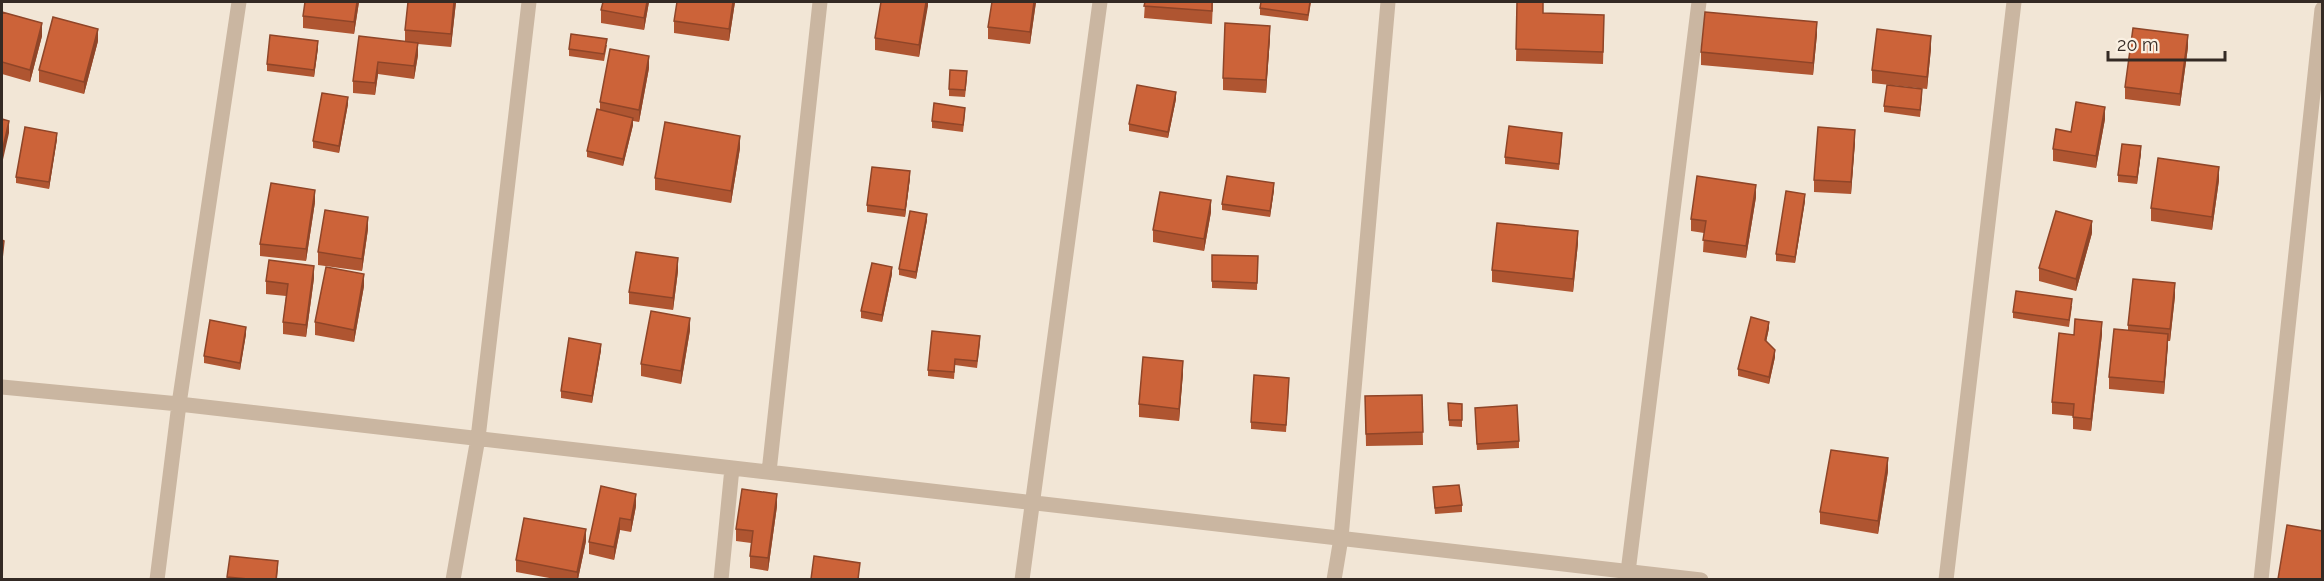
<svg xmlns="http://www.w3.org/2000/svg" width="2324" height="581" viewBox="0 0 2324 581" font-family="Raleway,sans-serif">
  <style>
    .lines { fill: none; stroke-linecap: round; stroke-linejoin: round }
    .street { stroke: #cab6a1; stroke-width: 15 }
    .wall { fill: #af5531 }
    .shaded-wall { fill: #8f4528 }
    .building { fill: #cc6339; stroke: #8f4528; stroke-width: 1.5 }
  </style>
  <rect width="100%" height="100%" fill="#f2e6d6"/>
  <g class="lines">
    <!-- street -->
    <path class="street" d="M2 387 179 404 1701 580
      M769 472 820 2
      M157 580 179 404 239 2
      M453 580 478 438 529 2
      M721 580 732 468
      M1022 580 1100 2
      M1334 580 1341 538 1388 2
      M1627 580 1699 2
      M1946 580 2014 2
      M2261 580 2322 9"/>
  </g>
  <!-- wall -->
  <path class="wall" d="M359 2 354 34 303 28V16Z
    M408 2H456L451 47 418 44V55L414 79 378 74 375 95 353 93V81L405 42V30Z
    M603 2H649L644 30 601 23V10Z
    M735 2 729 41 674 33V21Z
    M928 2 919 57 875 50V38Z
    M1036 2 1030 44 988 39V27Z
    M1145 2H1213L1212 24 1144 18Z
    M1311 2 1308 21 1260 15V8Z
    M1517 2H1543V13L1604 27 1603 64 1516 61Z
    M2 12 42 36 30 82 2 74Z
    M1817 34 1813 75 1701 65V52Z
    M1270 38 1266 93 1223 90V78Z
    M98 41 84 94 39 82V70Z
    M607 45 604 61 569 56V49Z
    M2188 47 2180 106 2125 99V87Z
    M318 48 314 77 267 71V64Z
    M1931 48 1927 89 1872 83V70Z
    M649 68 639 122 633 121V125L623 166 587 157V151L600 110V102Z
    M967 78 965 97 949 96V89Z
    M1922 96 1920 117 1884 112V106Z
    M1176 99 1168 138 1129 131V124Z
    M348 104 339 153 313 148V141Z
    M965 114 963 132 932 128V121Z
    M2105 119 2096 168 2053 161V149L2071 132Z
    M57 139 49 189 16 183V177Z
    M1562 139 1559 170 1505 164V157Z
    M1855 142 1851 194 1814 192V180Z
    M740 148 731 203 655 190V178Z
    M2141 153 2137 184 2118 182V175Z
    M910 178 905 217 867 212V205Z
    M2219 180 2212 230 2151 221V208Z
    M1274 190 1270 217 1222 210V204Z
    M1756 197 1746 258 1703 252 1704 233 1691 231V219Z
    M1805 201 1795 263 1776 261V254Z
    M315 202 306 261 260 256V244Z
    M1211 212 1204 251 1153 242V230Z
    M927 220 916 279 899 275V269Z
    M368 229 362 271 318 265V252Z
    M2092 233 2076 291 2039 281V268Z
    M1578 243 1573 292 1492 282V270Z
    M1212 255 1258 256 1257 290 1212 288Z
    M678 271 673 310 629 304V292Z
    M892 274 882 322 861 318V311Z
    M314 278 306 337 283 334V322L286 296 266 294V281Z
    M364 286 354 342 315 335V322Z
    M2175 296 2170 341H2168L2164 394 2109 389V377L2128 330V325Z
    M2072 306 2069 327 2013 318V312Z
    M1769 328 1766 342 1775 357 1769 384 1738 376V369Z
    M690 330 681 384 641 376V364Z
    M246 334 240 370 204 363V356Z
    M2102 334 2091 431 2073 429V416L2052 414V402L2074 335Z
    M980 343 977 368 955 365 954 379 928 376V370Z
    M601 350 592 403 561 398V391Z
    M1183 373 1179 421 1139 417V404Z
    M1289 385 1286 432 1251 429V422Z
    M1422 395 1423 445 1366 446 1365 396Z
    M1448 403 1462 404V427L1449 426Z
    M1475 415 1519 441V448L1477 450Z
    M1888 471 1878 534 1820 524V512Z
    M1433 487 1462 505V512L1435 514Z
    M636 506 631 532 620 530 614 560 589 554V542Z
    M777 506 768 571 750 568V556L751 543 736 541V529Z
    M586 541 578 579H555L516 572V560Z
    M278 568 277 579H227V577Z"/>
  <!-- shaded-wall -->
  <path class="shaded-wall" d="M357 2H359L354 34V22Z
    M454 2H456L451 47V34Z
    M647 2H649L644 30V18Z
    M733 2H735L729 41V29Z
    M926 2H928V6L919 57V45Z
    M1034 2H1036L1030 44V32Z
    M1817 22V34L1813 75V63Z
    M42 23V36L30 82V70Z
    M1270 26V38L1266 93V80Z
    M98 29V41L84 94V82Z
    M2188 35V47L2180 106V94Z
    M1931 36V48L1927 89V77Z
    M318 41V48L314 77V70Z
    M418 43V55L414 79V66Z
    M649 56V68L639 122V110Z
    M378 62V74L375 95V83Z
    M1176 92V99L1168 138V132Z
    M348 97V104L339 153V146Z
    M2105 107V119L2096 168V156Z
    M633 118V125L623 166V159Z
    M9 121V133L2 164V152Z
    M1855 130V142L1851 194V182Z
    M57 133V139L49 189V182Z
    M740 136V148L731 203V191Z
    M2141 146V153L2137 184V177Z
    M2219 167V180L2212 230V217Z
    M910 171V178L905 217V210Z
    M1274 183V190L1270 217V211Z
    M1756 185V197L1746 258V246Z
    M315 190V202L306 261V249Z
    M1805 194V201L1795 263V257Z
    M1211 200V212L1204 251V239Z
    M927 214V220L916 279V272Z
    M368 217V229L362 271V259Z
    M2092 221V233L2076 291V279Z
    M1578 231V243L1573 292V279Z
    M678 258V271L673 310V298Z
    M314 266V278L306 337V325Z
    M892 267V274L882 322V315Z
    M364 274V286L354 342V330Z
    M2175 283V296L2170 341V329Z
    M690 318V330L681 384V371Z
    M1769 322V328L1765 347V340Z
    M2102 322V334L2091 431V419Z
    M246 327V334L240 370V363Z
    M2168 334V346L2164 394V382Z
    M601 344V350L592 403V396Z
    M1775 350V357L1769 384V377Z
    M1183 361V373L1179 421V409Z
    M1888 458V471L1878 534V521Z
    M636 494V506L631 532V520Z
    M777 494V506L768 571V558Z
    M620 518V530L614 560V547Z
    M586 529V541L578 579H577V572Z"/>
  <!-- building -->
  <path class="building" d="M305 2H357L354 22 303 16Z
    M408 2H454L451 34 405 30Z
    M603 2H647L644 18 601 10Z
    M677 2H733L729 29 674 21Z
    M881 2H926L919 45 875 38Z
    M992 2H1034L1030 32 988 27Z
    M1145 2H1212V11L1144 6Z
    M1261 2H1310L1308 15 1260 8Z
    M1517 2H1543V13L1604 15 1603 52 1516 49Z
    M2 12 42 23 30 70 2 62Z
    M1705 12 1817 22 1813 63 1701 52Z
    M53 17 98 29 84 82 39 70Z
    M1225 23 1270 26 1266 80 1223 78Z
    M2133 28 2188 35 2180 94 2125 87Z
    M1877 29 1931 36 1927 77 1872 70Z
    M571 34 607 39 604 54 569 49Z
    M270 35 318 41 314 70 267 64Z
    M359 36 418 43 414 66 378 62 375 83 353 81Z
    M610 49 649 56 639 110 600 102Z
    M950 70 967 71 965 90 949 89Z
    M1137 85 1176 92 1168 132 1129 124Z
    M1887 85 1922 89 1920 110 1884 106Z
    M322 93 348 97 339 146 313 141Z
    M2076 102 2105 107 2096 156 2053 149 2056 129 2071 132Z
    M934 103 965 108 963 125 932 121Z
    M597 109 633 118 623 159 587 151Z
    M2 119 9 121 2 152Z
    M665 122 740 136 731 191 655 178Z
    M1509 126 1562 133 1559 164 1505 157Z
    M25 127 57 133 49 182 16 177Z
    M1818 127 1855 130 1851 182 1814 180Z
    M2122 144 2141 146 2137 177 2118 175Z
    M2158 158 2219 167 2212 217 2151 208Z
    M872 167 910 171 905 210 867 205Z
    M1227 176 1274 183 1270 211 1222 204Z
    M1697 176 1756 185 1746 246 1703 240 1706 221 1691 219Z
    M271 183 315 190 306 249 260 244Z
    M1786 191 1805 194 1795 257 1776 254Z
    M1160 192 1211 200 1204 239 1153 230Z
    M325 210 368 217 362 259 318 252Z
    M910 211 927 214 916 272 899 269Z
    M2056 211 2092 221 2076 279 2039 268Z
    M1497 223 1578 231 1573 279 1492 270Z
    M2 240 4 241 2 259Z
    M636 252 678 258 673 298 629 292Z
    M1212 255 1258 256 1257 283 1212 281Z
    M269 260 314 266 306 325 283 322 288 284 266 281Z
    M872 263 892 267 882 315 861 311Z
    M326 267 364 274 354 330 315 322Z
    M2133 279 2175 283 2170 329 2128 325Z
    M2016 291 2072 299 2069 320 2013 312Z
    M651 311 690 318 681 371 641 364Z
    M1751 317 1769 322 1765 340 1775 350 1769 377 1738 369Z
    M2075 319 2102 322 2091 419 2073 417 2074 404 2052 402 2059 333 2074 335Z
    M210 320 246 327 240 363 204 356Z
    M2114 329 2168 334 2164 382 2109 377Z
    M932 331 980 336 977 361 955 359 954 372 928 370Z
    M569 338 601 344 592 396 561 391Z
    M1143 357 1183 361 1179 409 1139 404Z
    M1254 375 1289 378 1286 425 1251 422Z
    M1422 395 1423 432 1366 434 1365 396Z
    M1448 403 1462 404V420H1449Z
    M1517 405 1519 441 1477 444 1475 408Z
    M1831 450 1888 458 1878 521 1820 512Z
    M1459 485 1462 505 1435 508 1433 487Z
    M601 486 636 494 631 520 620 518 614 547 589 542Z
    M742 489 777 494 768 558 750 556 753 531 736 529Z
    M524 518 586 529 577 572 516 560Z
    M2287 525 2322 531V579H2278Z
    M230 556 278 561 276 579H248L227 577Z
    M814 556 860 563 858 579H811Z"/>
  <!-- border -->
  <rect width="2324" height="581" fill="none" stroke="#342a24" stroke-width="6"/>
  <!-- scale -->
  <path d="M2108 51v9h117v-9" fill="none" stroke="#342a24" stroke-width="3"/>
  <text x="2117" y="51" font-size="18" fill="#342a24" stroke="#faf0e2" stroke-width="4.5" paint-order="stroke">20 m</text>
</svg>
